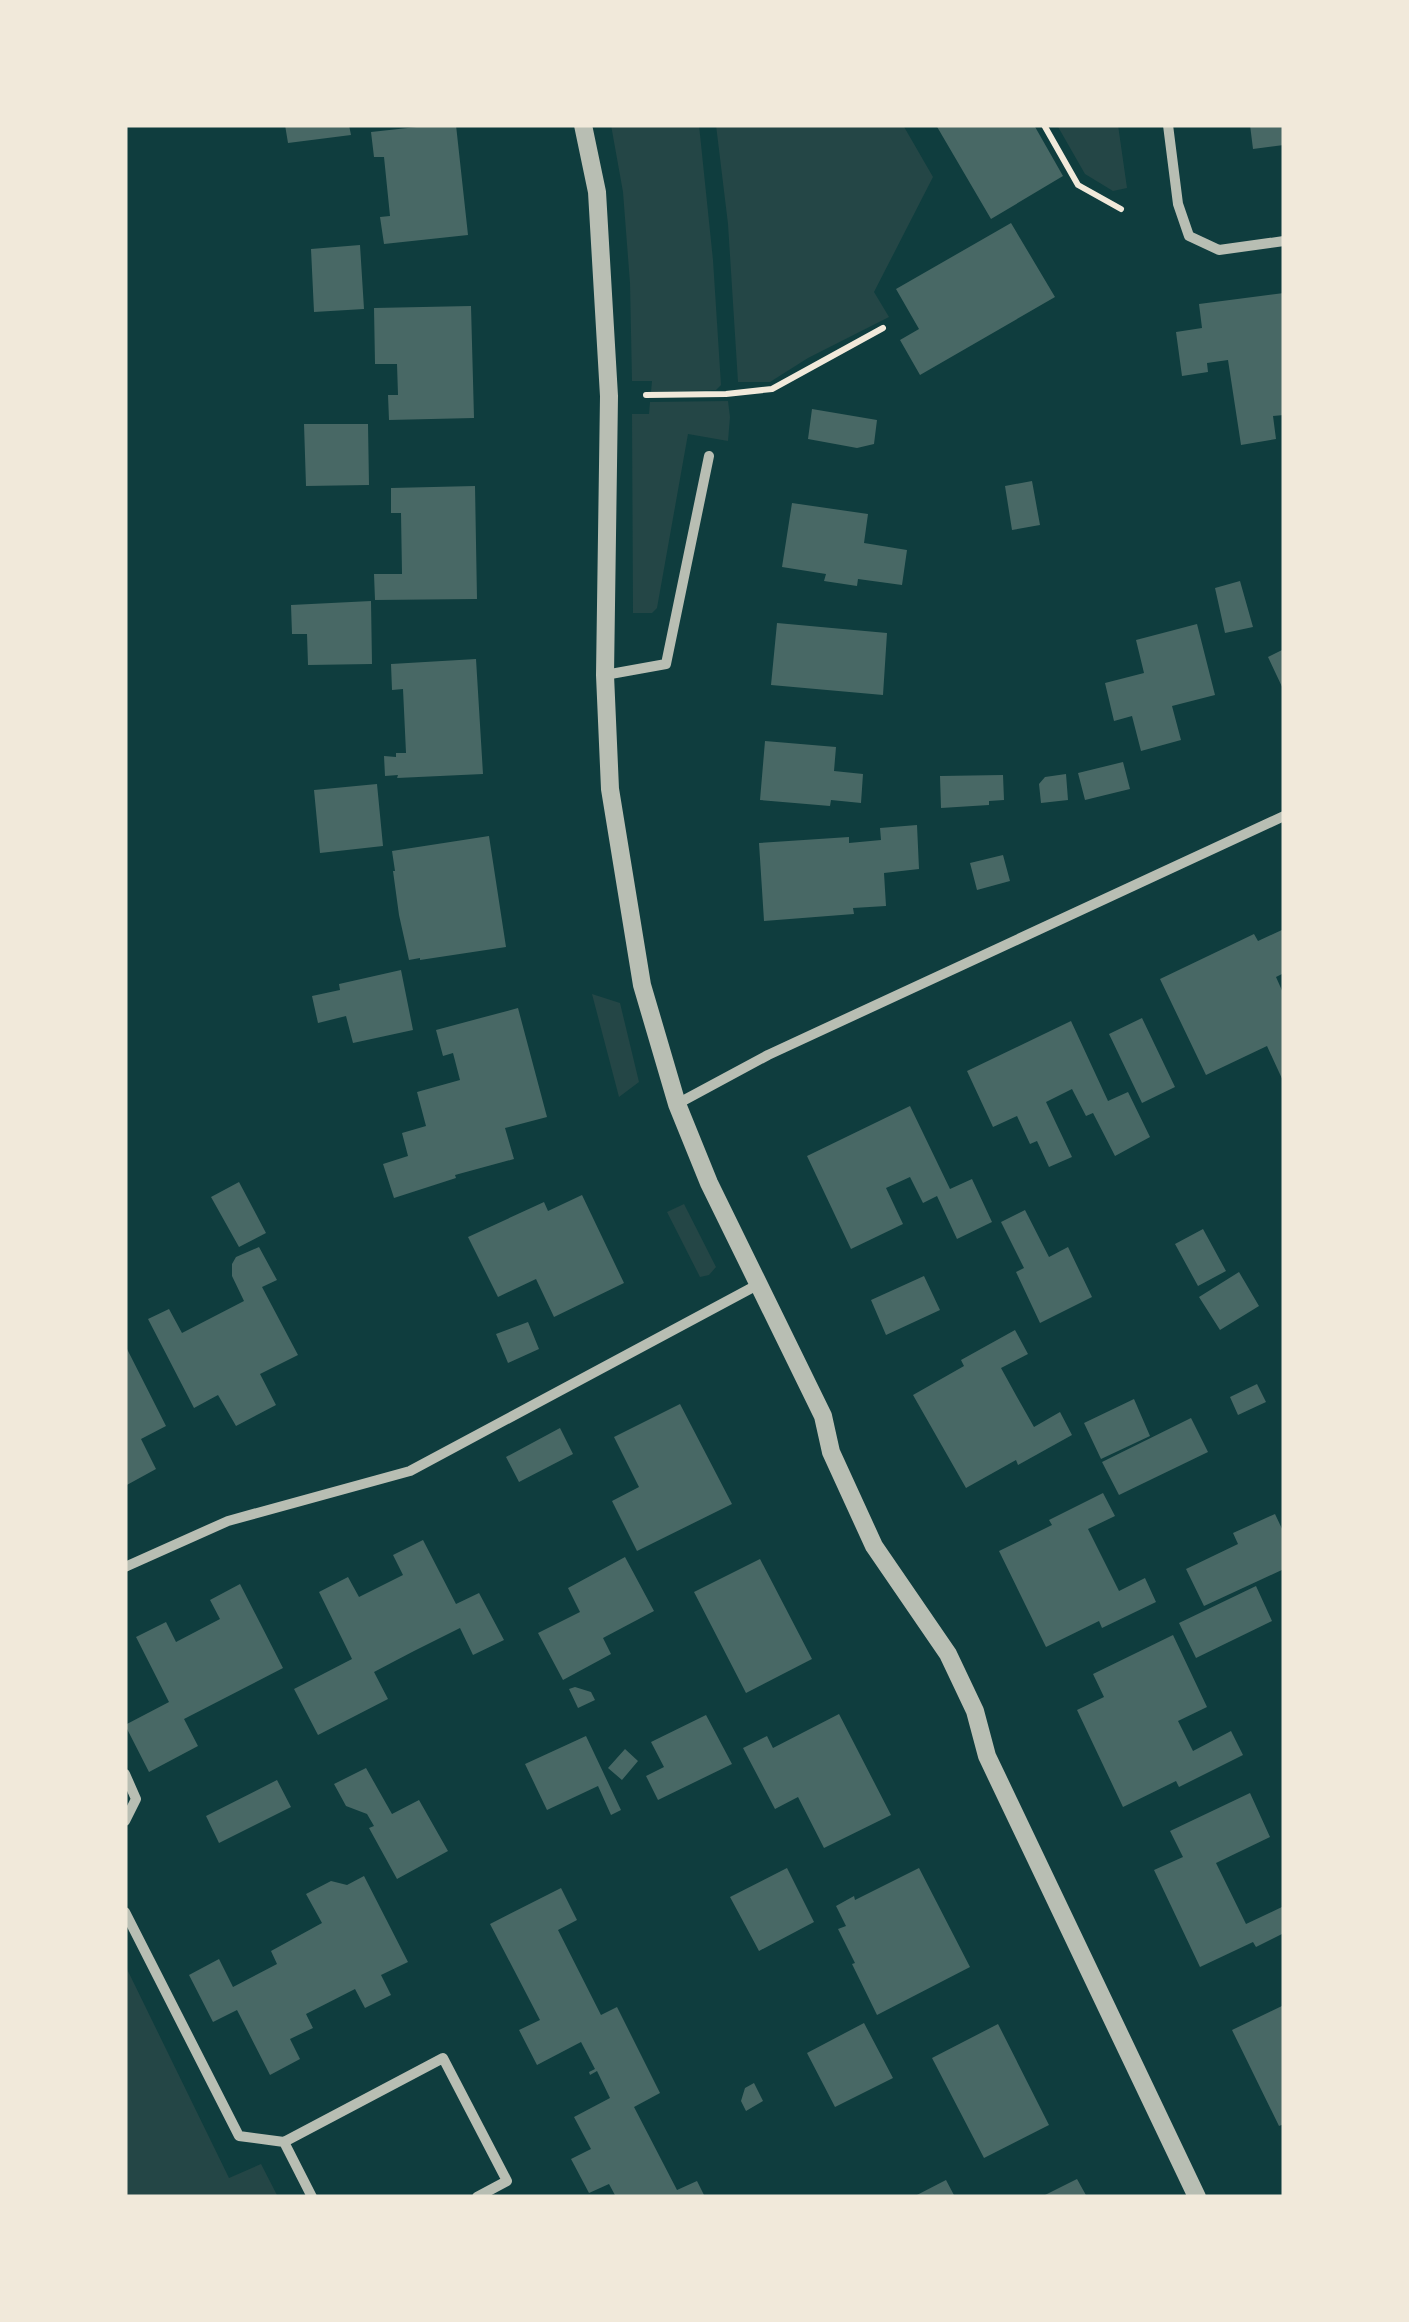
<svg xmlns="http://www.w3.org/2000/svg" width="1409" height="2322" viewBox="0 0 1409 2322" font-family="'Exo 2',sans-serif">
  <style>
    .green { fill: #244646 }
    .building { fill: #486865 }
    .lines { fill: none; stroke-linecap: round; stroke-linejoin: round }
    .path { stroke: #f1e9da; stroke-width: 6 }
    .minor { stroke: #b8beb3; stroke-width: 10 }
    .tertiary { stroke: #b8beb3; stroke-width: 18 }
  </style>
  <rect width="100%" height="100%" fill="#0f3d3e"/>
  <!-- green -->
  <path class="green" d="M611 125H699L713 260 721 385 716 390 651 392 652 381H632L630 283 623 192Z
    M716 125H903L933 177 874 292 889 317 808 358 770 382H738L728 224Z
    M1057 125H1118L1127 188 1113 191 1085 174Z
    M728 401 730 417 728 441 688 434 657 608 652 613H633L632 414H649L650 402Z
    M592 994 620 1003 639 1082 619 1097Z
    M684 1204 716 1267 709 1275 700 1277 667 1212Z
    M125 1965 229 2178 261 2164 278 2197H125Z"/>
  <!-- building -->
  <path class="building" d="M285 125H349L351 135 288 143Z
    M435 125H456L468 235 384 244 380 217 390 216 384 157H374L371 132Z
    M936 125H1034L1063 176 991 219Z
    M1250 125H1284V145L1253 149Z
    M1011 223 1055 297 920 375 900 340 919 329 896 289Z
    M360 245 364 309 314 312 311 249Z
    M1284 293V415L1273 416 1276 439 1241 445 1228 360 1207 363 1208 372 1182 376 1176 332 1202 328 1199 304Z
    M471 306 474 418 389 420 388 395H398L397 364H375L374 308Z
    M812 409 877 420 874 444 857 448 808 439Z
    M304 424H368L369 485 306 486Z
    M1032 481 1040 525 1012 530 1005 486Z
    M475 486 477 599 375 600 374 574H402L401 513H391V488Z
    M792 503 868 514 864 543 907 550 902 585 858 579 857 586 824 581 826 574 782 567Z
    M1240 581 1253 627 1225 633 1215 588Z
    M371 601 372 664 308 665 307 634H292L291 605Z
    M777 623 887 633 883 695 771 685Z
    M1197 624 1215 695 1172 706 1181 740 1141 751 1132 716 1114 721 1105 683 1144 673 1136 640Z
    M1284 649V691L1268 657Z
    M476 659 483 774 397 778 398 775 385 776 384 756 396 757V753H406L403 689 392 690 391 664Z
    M765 741 836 747 834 771 863 774 861 803 831 800 830 806 760 800Z
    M1123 762 1130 789 1085 800 1078 773Z
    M1066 774 1068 800 1041 803 1039 784 1045 777Z
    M1003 775 1004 800 989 801V805L941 808 940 776Z
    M377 784 383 846 320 853 314 790Z
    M917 825 919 869 884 873 886 906 853 908 854 914 764 921 759 843 849 837V843L881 840 880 828Z
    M489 836 506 947 420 960V958L409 960 399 915 393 871H395L392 851Z
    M1003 855 1010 881 977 890 970 863Z
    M1284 929V973L1276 977 1284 995V1083L1267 1046 1206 1075 1160 979 1254 934 1258 941Z
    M401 970 413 1030 353 1043 346 1016 318 1023 312 996 340 990 339 984Z
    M518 1008 547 1117 505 1128 514 1159 455 1175 456 1178 394 1198 383 1164 408 1156 402 1133 426 1126 417 1092 460 1080 453 1053 443 1056 436 1030Z
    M1142 1018 1175 1087 1142 1103 1109 1034Z
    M1071 1021 1108 1101 1128 1092 1150 1137 1115 1156 1093 1113 1086 1116 1072 1089 1046 1102 1072 1157 1049 1167 1037 1141 1030 1144 1017 1116 993 1127 967 1071Z
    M910 1106 950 1189 972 1179 992 1222 957 1239 937 1196 923 1203 910 1177 886 1188 903 1224 851 1249 807 1156Z
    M239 1182 266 1233 239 1247 211 1197Z
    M582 1195 624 1283 554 1317 536 1279 498 1297 468 1237 544 1202 548 1211Z
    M1025 1210 1049 1257 1068 1247 1092 1297 1040 1323 1016 1272 1024 1268 1001 1222Z
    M1203 1229 1226 1271 1198 1286 1175 1244Z
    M259 1247 277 1280 262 1287 298 1355 260 1374 276 1405 236 1426 218 1395 194 1408 148 1319 169 1309 182 1333 244 1301 232 1276V1264L236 1257Z
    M1239 1272 1259 1306 1220 1330 1199 1297Z
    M924 1276 940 1310 886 1335 871 1300Z
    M528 1322 539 1349 508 1363 496 1334Z
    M1015 1330 1028 1354 1001 1368 1017 1397 1034 1427 1060 1412 1072 1435 1018 1465 1016 1460 966 1488 913 1395 964 1366 961 1360Z
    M125 1345 166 1426 141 1439 156 1469 125 1486Z
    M1257 1384 1266 1402 1238 1415 1230 1397Z
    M1134 1399 1150 1436 1101 1459 1084 1423Z
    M680 1404 732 1504 637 1551 612 1501 639 1487 614 1437Z
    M1191 1418 1208 1452 1119 1495 1102 1462Z
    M560 1428 573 1454 519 1482 506 1457Z
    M1103 1493 1115 1516 1088 1529 1119 1591 1145 1578 1156 1602 1102 1628 1099 1621 1046 1647 999 1551 1052 1525 1049 1520Z
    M1275 1514 1284 1533V1569L1204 1606 1186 1569 1238 1544 1233 1533Z
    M423 1540 456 1604 479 1593 504 1640 473 1655 460 1628 414 1651 374 1672 388 1699 318 1735 294 1689 352 1659 319 1592 348 1577 359 1597 403 1575 393 1555Z
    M625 1557 654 1611 603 1638 611 1654 563 1680 538 1633 580 1612 568 1588Z
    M760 1559 812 1659 746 1693 694 1592Z
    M240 1584 283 1668 184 1719 198 1746 149 1772 125 1725 169 1702 136 1637 166 1622 176 1642 220 1619 210 1600Z
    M1256 1586 1272 1621 1196 1658 1179 1623Z
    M1173 1635 1207 1707 1178 1721 1193 1751 1231 1731 1243 1755 1179 1787 1176 1781 1123 1807 1077 1710 1104 1697 1093 1674Z
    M575 1687 591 1692 595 1700 578 1708 569 1689Z
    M839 1714 891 1815 824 1848 798 1797 775 1809 743 1748 767 1736 773 1748Z
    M706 1715 732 1764 658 1800 646 1776 664 1767 651 1742Z
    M586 1736 621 1810 611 1815 598 1786 547 1810 525 1764Z
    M625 1749 638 1761 622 1780 608 1768Z
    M366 1768 392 1814 419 1800 448 1851 397 1879 369 1828 374 1826 367 1814 346 1806 334 1784Z
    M277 1780 291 1807 219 1843 206 1816Z
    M1250 1793 1270 1837 1216 1863 1246 1924 1284 1906V1933L1256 1947 1253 1942 1200 1967 1154 1870 1183 1857 1170 1831Z
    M787 1868 814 1922 759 1951 730 1897Z
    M919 1868 970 1967 877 2015 852 1964 855 1963 838 1929 846 1926 836 1906 854 1896 855 1900Z
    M364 1876 408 1962 381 1975 391 1995 365 2008 355 1989 306 2014 313 2028 290 2039 300 2059 270 2075 237 2010 213 2022 189 1975 219 1959 233 1987 277 1964 271 1951 322 1923 306 1894 331 1881 347 1885Z
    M561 1888 577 1920 558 1930 601 2015 617 2007 660 2093 634 2107 677 2190 697 2181 705 2197H616L609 2184 589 2193 571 2159 591 2149 574 2117 610 2098 597 2071 590 2075 589 2072 595 2069 581 2042 537 2065 519 2030 540 2020 490 1924Z
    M1284 2005V2124L1279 2126 1232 2030Z
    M864 2023 893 2078 835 2107 807 2053Z
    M998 2024 1049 2125 984 2158 932 2058Z
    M754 2083 763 2101 746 2111 741 2101 745 2088Z
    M1077 2179 1087 2197H1041Z
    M946 2180 955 2197H913Z"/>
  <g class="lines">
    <!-- path -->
    <path class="path" d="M1044 125 1078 185 1121 209
      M646 395 726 394 772 389 883 328"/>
    <!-- minor -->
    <path class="minor" d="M1168 125 1178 204 1189 236 1219 250 1284 241
      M605 675 666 664 709 456
      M677 1104 768 1055 1284 816
      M125 1567 228 1521 410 1471 759 1284
      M125 1774 136 1799 125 1821
      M125 1912 239 2136 284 2142 312 2197
      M284 2142 443 2058 507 2181 477 2197"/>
    <!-- tertiary -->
    <path class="tertiary" d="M583 125 597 192 609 396 605 675 610 789 642 985 677 1104 709 1183 823 1416 831 1452 874 1546 948 1654 975 1711 987 1756 1197 2197"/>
  </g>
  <!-- border -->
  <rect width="1409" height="2322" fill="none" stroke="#f1e9da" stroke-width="255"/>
</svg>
